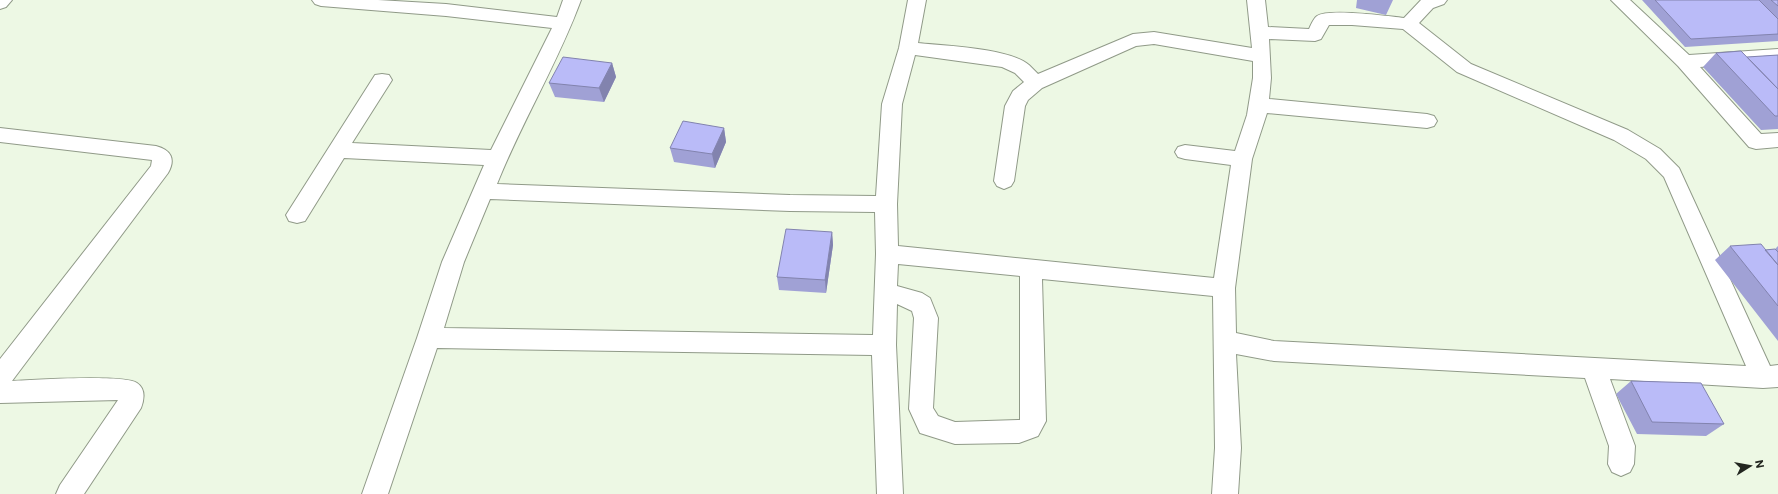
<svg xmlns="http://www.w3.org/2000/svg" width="1778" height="494" viewBox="0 0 1778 494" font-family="Commissioner,sans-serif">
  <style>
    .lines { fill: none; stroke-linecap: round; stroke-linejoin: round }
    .street-casing { stroke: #909a88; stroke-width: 2 }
    .street { fill: #fff; fill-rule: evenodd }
    .wall { fill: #a0a1d5 }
    .shaded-wall { fill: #8283ae }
    .building { fill: #babbf8; stroke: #8283ae }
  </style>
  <rect width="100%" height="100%" fill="#edf8e4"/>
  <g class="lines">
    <!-- street casing -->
    <g class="street-casing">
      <path id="street" d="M0 0H12L6 7 0 9Z
        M312 0H378L446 4 557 17 563 0H581C558 63 522 121 497 184L790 195 876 196 882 104 899 48 908 0H926L918 43C946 46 1009 48 1029 65 1032 68 1035 71 1038 74L1133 34 1154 32 1252 48 1247 0H1265L1268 27 1309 29C1311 25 1313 19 1317 16 1329 8 1387 16 1404 18L1421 0H1447L1444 4 1433 8 1419 23 1471 64 1628 130 1660 149 1679 168 1770 366 1778 365V387L1763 388 1610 379 1635 446 1634 464 1630 472 1621 476 1612 472 1608 464 1609 446 1585 378 1274 361 1236 354 1241 448 1238 494H1212L1215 448 1213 296 1042 279 1046 421 1038 436 1019 443 955 444 920 433 909 409 914 318 912 311 897 304 896 345 903 494H877L872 355 437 348 388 494H362L417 338 442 262 484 165 344 158 305 221 297 223 289 221 286 215 375 75 382 74 389 75 392 80 352 143 491 150 552 28 446 16 321 6 315 4ZM1329 25H1352L1403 29 1457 72 1614 140 1646 159 1664 177 1746 366 1274 341 1236 333 1235 288 1252 159 1267 113 1427 128 1434 126 1437 121 1434 116 1427 114 1269 99 1271 78 1269 39 1315 41 1321 39ZM1154 44 1253 61V78L1247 115 1235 151 1185 145 1178 147 1175 152 1178 157 1185 159 1231 165 1214 278 898 246 897 204 902 104 915 55 1002 67 1015 73 1024 82 1013 91 1005 106 994 181 997 186 1004 189 1011 186 1014 181 1025 106 1028 100 1042 88 1136 46ZM490 199 790 211 875 212 876 254 873 335 444 328 464 262ZM898 264 1020 276V420L955 422 938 416 933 408 938 318 930 298 922 293 897 286Z
        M1611 0H1630L1689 55 1778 49V61L1700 67 1761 134 1778 133V147L1756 149 1749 147 1678 66Z
        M0 128 156 146C171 150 176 159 168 173L12 381C34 380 123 374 137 383 146 389 144 400 141 408L84 494H56L60 485 118 400 0 403V359L151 166 152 160 0 142Z"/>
    </g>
    <!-- street -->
    <use href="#street" class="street"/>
  </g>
  <!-- wall -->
  <path class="wall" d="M1357 0H1393L1386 15 1356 8Z
    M1642 0H1778V41L1685 47Z
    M1716 53 1747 57 1778 55V129L1761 130 1703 67Z
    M612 63 616 77 604 102 555 97 549 83Z
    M724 128 726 142 715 168 674 162 670 148Z
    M832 232 833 245 826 293 779 290 777 277Z
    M1730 246 1765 250 1775 249 1778 246V341L1715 260Z
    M1631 381 1724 424 1706 436 1637 434 1616 394Z"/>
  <!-- shaded-wall -->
  <path class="shaded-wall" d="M612 63 616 77 604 102 599 88Z
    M724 128 726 142 715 168 712 154Z
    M832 232 833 245 826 293 825 280Z"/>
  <!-- building -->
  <path class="building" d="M1655 0H1759L1778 19V34L1691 39Z
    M1771 0H1778V6Z
    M1741 51 1778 89V116H1775L1716 53Z
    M1778 55V89L1747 57Z
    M563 57 612 63 599 88 549 83Z
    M683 121 724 128 712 154 670 148Z
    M786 229 832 232 825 280 777 277Z
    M1761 244 1778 265V306L1730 246Z
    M1775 249 1778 252V265L1765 250Z
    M1631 381 1701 383 1724 424 1652 422Z"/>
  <!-- north arrow -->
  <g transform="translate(1750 466) rotate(79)" stroke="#edf8e4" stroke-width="3" paint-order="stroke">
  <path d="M0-3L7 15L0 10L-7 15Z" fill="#22261f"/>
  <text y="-6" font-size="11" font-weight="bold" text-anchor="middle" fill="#22261f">N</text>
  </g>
</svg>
